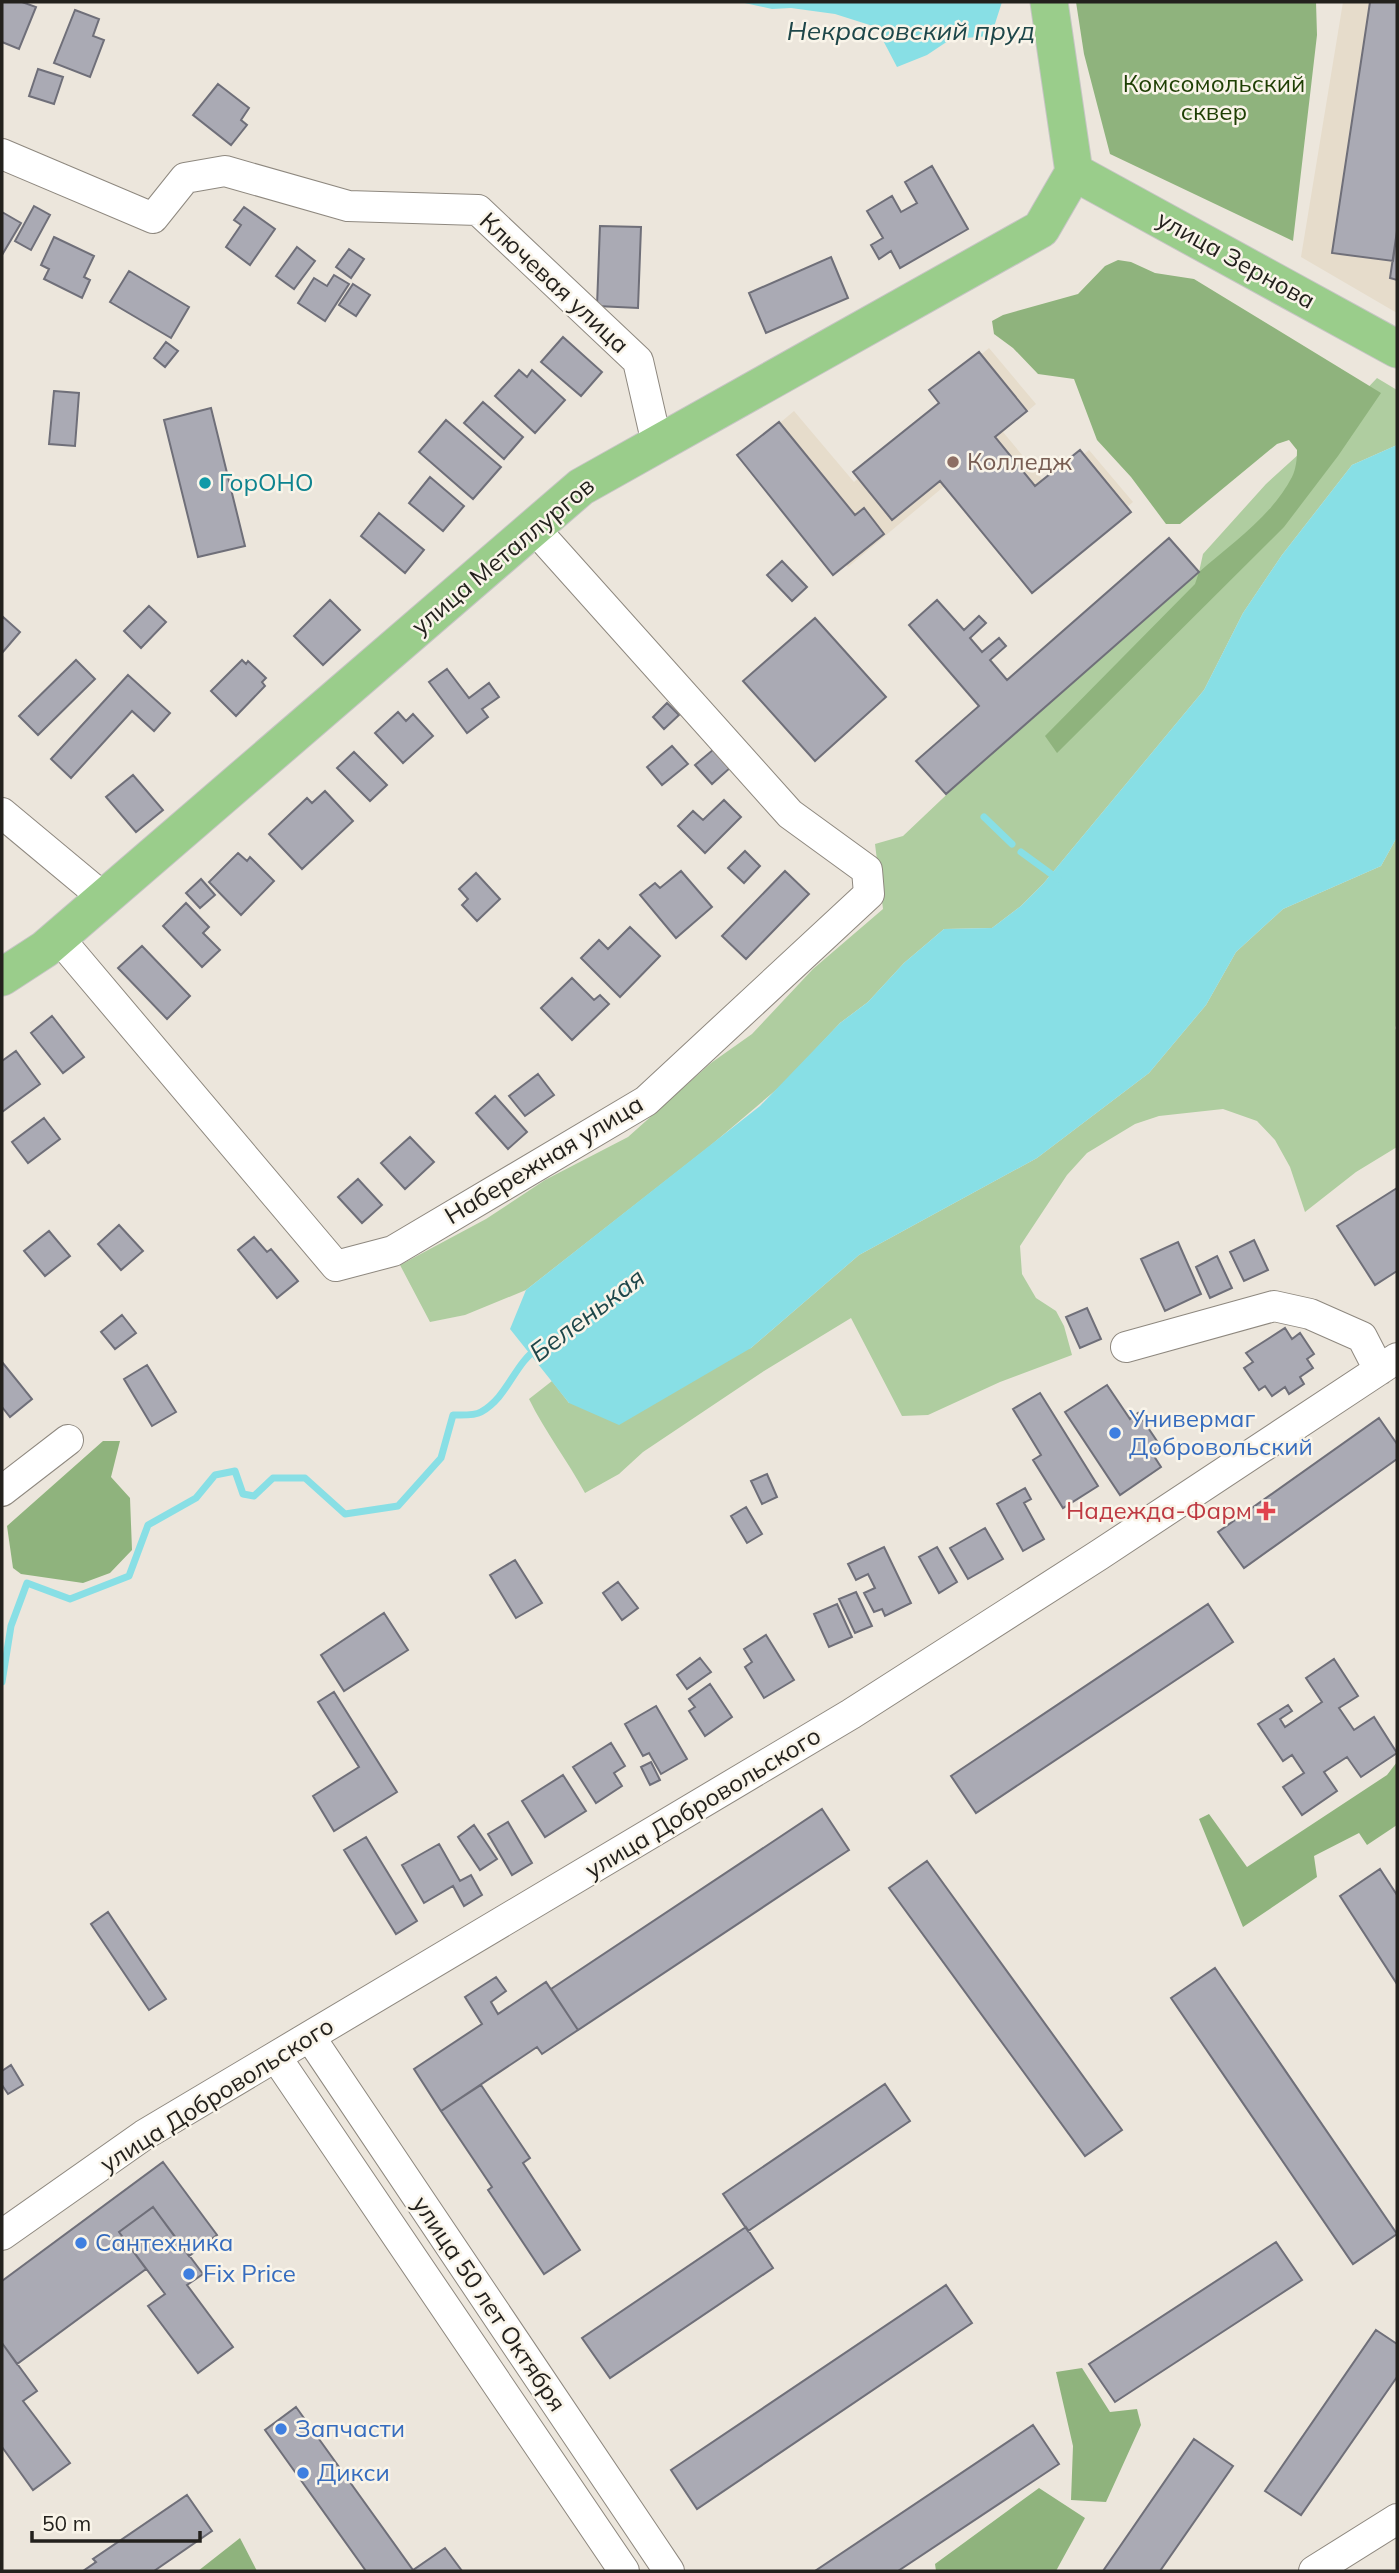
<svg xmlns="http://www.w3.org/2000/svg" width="1399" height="2573" viewBox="0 0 1399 2573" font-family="Mulish,sans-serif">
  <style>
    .built { fill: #e6dccb }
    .green { fill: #afcda0 }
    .forest { fill: #8fb37d }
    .water { fill: #88dfe5 }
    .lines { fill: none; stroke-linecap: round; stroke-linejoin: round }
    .stream { stroke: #88dfe5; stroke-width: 7 }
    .building { fill: #aaaab4; stroke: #6f6f79; stroke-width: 2 }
    .minor-casing { stroke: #8e887f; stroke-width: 32 }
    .major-casing { stroke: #c6c5c4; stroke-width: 39 }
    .minor { stroke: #fff; stroke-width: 30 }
    .major { stroke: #9acd8b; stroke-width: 37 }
    .education-dot { fill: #8d6e63; stroke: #f9f4e9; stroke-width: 2.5 }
    .culture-dot { fill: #0f9aa8; stroke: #f9f4e9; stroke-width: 2.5 }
    .shop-dot { fill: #3f7fe0; stroke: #f9f4e9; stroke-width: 2.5 }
    .health-dot { fill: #e0444e; stroke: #f9f4e9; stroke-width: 2.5 }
    .labels { text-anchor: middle; stroke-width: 5; stroke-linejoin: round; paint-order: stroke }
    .park-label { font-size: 24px; fill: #1e3f04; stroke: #f9f4e9 }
    .street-label { font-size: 24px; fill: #23211d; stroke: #f9f4e9 }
    .education-label { font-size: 24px; fill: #785e54; stroke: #f9f4e9; text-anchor: start }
    .culture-label { font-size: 24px; fill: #0d838f; stroke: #f9f4e9; text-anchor: start }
    .shop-label { font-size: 24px; fill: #366cbe; stroke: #f9f4e9; text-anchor: start }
    .health-label { font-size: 24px; fill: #be3a42; stroke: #f9f4e9; text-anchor: end }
    .water-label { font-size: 26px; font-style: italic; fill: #1e474a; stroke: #f9f4e9 }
  </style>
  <rect width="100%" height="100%" fill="#ece6dc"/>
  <!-- built -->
  <path class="built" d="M1343 2H1397V313L1301 257Z
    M989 348 1036 404 1003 432 1047 485 1089 450 1133 502 1046 575 960 473 848 567 749 449 794 411 854 482 957 395 947 383Z"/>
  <!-- green -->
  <path class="green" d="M1377 378 1397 390V445L1352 465 1282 555 1243 613 1204 690 1043 884 1021 906 992 928 944 929 904 963 868 1002 840 1023 783 1084 710 1146 526 1290 465 1315 430 1322 400 1265 486 1219 545 1180 628 1137 711 1063 752 1034 813 969 883 909 875 844 903 836 961 781 1199 572 1203 554 1266 484 1342 415Z
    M1397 837V1023L1395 1028 1397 1032V1147L1356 1172 1305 1212 1290 1167 1275 1140 1257 1121 1223 1109 1159 1116 1135 1124 1087 1153 1067 1175 1020 1246 1022 1274 1036 1298 1056 1311 1064 1326 1072 1355 1000 1382 928 1415 902 1416 851 1318 764 1371 643 1452 619 1474 585 1493C568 1461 545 1432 529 1399L552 1381 569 1403 751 1348 859 1255 1037 1158 1149 1073 1206 1005 1236 952 1283 909 1381 866Z"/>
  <!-- forest -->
  <path class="forest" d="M1076 2H1316L1317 35 1293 241 1110 154 1084 54Z
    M1118 260 1131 262 1155 273 1194 279 1381 393 1338 456 1284 527 1057 753 1045 736 1195 584 1199 572C1231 544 1272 516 1292 477 1296 469 1297 459 1297 450L1289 440 1277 444 1180 524H1166L1131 477 1097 440 1074 379 1038 374 1013 348 994 334 992 321 1003 315 1078 294 1105 266Z
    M103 1441H120L111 1477 130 1498 132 1550 110 1573 83 1583 21 1574 13 1568 7 1526Z
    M1397 1762V1825L1367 1845 1359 1833 1314 1856 1317 1877 1243 1927 1199 1819 1209 1814 1247 1867 1387 1775Z
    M1082 2368 1110 2412 1137 2409 1141 2425 1106 2502 1071 2500 1073 2446 1056 2372Z
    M1039 2488 1085 2518 1056 2571H936L935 2564Z
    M240 2538 257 2571H198Z"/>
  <!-- water -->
  <path class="water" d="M740 2H1002L991 36 951 39 927 55 897 67 876 27 835 14 791 8 772 9Z
    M1397 445V837L1381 866 1283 909 1236 952 1206 1005 1149 1073 1037 1158 859 1255 751 1348 619 1425 569 1403 510 1329 526 1290 760 1106 840 1023 868 1002 904 963 944 929 992 928 1021 906 1043 884 1204 690 1243 613 1282 555 1352 465Z"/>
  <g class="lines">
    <!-- stream -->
    <path class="stream" d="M984 817 1012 844
      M1021 852 1058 879
      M2 1682 11 1626 27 1583 70 1599 129 1576 148 1525 196 1498 215 1475 235 1471 243 1494 254 1496 273 1478H305L345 1514 398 1506 441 1458 453 1415C461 1415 474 1416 481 1412 508 1397 514 1364 538 1348"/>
  </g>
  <!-- building -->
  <path class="building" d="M2 2H22L36 7 19 49 2 42Z
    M1370 2H1397V231L1393 261 1332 253Z
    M75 10 99 19 93 36 104 40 90 77 54 63Z
    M38 69 63 77 54 104 29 96Z
    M218 84 249 108 241 120 247 125 231 145 193 115Z
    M932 166 968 229 900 268 891 251 879 259 871 245 883 238 867 211 892 196 901 212 917 203 905 182Z
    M34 206 50 215 31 250 15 241Z
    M244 207 275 229 250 265 226 247 241 225 234 220Z
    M2 212 21 223 2 255Z
    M600 226 641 227 638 308 597 306Z
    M1397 231V280L1390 278Z
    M54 237 94 256 84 277 90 280 82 298 44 279 49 269 41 265Z
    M297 247 315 261 294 289 276 276Z
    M349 249 364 259 351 278 336 267Z
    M831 257 848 298 766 333 749 293Z
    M129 271 189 307 171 338 110 302Z
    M334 275 349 284 325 321 298 303 314 278 327 286Z
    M353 284 370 295 356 316 339 305Z
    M563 337 602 372 581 396 541 362Z
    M166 342 178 351 165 367 154 358Z
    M979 352 1027 411 995 437 1035 486 1080 450 1131 512 1032 593 940 481 892 520 853 472 939 403 929 390Z
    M519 370 527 377 532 370 565 400 535 433 495 396Z
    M54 391 79 393 75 446 49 444Z
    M483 402 523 437 504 459 464 423Z
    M211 408 245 546 198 557 164 420Z
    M446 420 501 467 473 499 419 452Z
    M779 422 855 515 864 508 884 534 833 575 737 455Z
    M430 477 464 506 443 531 409 503Z
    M379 513 424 550 405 573 361 536Z
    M1169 538 1199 572 946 794 916 761 979 706 909 625 937 600 964 630 979 616 986 623 970 638 982 652 999 638 1006 646 990 660 1007 680Z
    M782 561 807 587 792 601 767 575Z
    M330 600 360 630 323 665 294 636Z
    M149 606 166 622 141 648 124 631Z
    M2 616 20 632 2 653Z
    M815 618 886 697 815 761 743 681Z
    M76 660 95 679 38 735 19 716Z
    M242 660 246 664 248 661 266 678 262 682 265 686 236 716 211 691Z
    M447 669 469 698 489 683 499 697 482 709 488 717 467 733 429 682Z
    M128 675 170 713 154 731 132 711 71 778 51 759Z
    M667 703 679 715 664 729 653 717Z
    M398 712 406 721 413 714 433 736 403 763 375 733Z
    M672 746 688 764 662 785 647 767Z
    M714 749 731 767 712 784 695 765Z
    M354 752 387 785 370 801 337 768Z
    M133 775 163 810 136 832 106 797Z
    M325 791 353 821 302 869 269 834 307 798 312 803Z
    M724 800 741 817 705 853 678 826 693 811 703 820Z
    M745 851 760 866 744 883 728 868Z
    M238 853 247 861 250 857 274 881 241 915 209 882Z
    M681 871 712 907 676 938 640 895 655 883 660 888Z
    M785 871 809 894 746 959 722 936Z
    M476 873 500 899 477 921 462 905 468 899 459 889Z
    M201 879 215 895 200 908 186 893Z
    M186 903 209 927 203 933 220 950 202 967 163 926Z
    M630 927 660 956 620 997 581 958 599 940 608 949Z
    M142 946 190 996 167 1019 118 968Z
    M572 978 594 1000 600 995 609 1004 572 1040 541 1008Z
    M52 1016 84 1057 63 1073 31 1033Z
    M16 1051 40 1084 2 1112V1061Z
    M538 1074 554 1095 525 1116 509 1096Z
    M495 1096 527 1132 508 1149 476 1113Z
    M44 1118 60 1139 28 1163 12 1142Z
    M410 1137 434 1162 405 1189 381 1163Z
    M358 1179 382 1205 362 1223 338 1197Z
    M1397 1188V1271L1375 1285 1337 1226Z
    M119 1225 143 1251 121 1270 98 1244Z
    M49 1231 70 1256 45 1276 24 1251Z
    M254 1237 267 1252 271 1249 298 1281 277 1298 238 1250Z
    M1254 1240 1268 1270 1244 1281 1230 1252Z
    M1178 1242 1201 1294 1165 1311 1141 1259Z
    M1217 1256 1232 1288 1210 1298 1196 1267Z
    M1087 1308 1101 1339 1080 1348 1066 1317Z
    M122 1315 136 1333 115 1349 101 1332Z
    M1285 1328 1292 1339 1300 1333 1314 1354 1307 1359 1313 1368 1300 1377 1304 1384 1289 1394 1285 1387 1272 1396 1265 1386 1259 1390 1244 1368 1253 1362 1246 1353Z
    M2 1362 32 1399 10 1417 2 1407Z
    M147 1365 176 1412 152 1426 124 1379Z
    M1107 1385 1130 1419 1138 1413 1161 1447 1152 1453 1161 1467 1120 1495 1065 1412Z
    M1040 1393 1098 1486 1063 1508 1033 1460 1041 1455 1013 1409Z
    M1379 1418 1397 1444V1459L1244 1568 1218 1532Z
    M767 1474 777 1497 762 1504 751 1481Z
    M1025 1488 1031 1499 1024 1503 1044 1539 1023 1551 997 1504Z
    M746 1507 762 1534 747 1543 731 1516Z
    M985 1528 1003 1559 968 1579 950 1548Z
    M884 1547 911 1603 885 1616 882 1609 874 1612 864 1593 875 1588 868 1574 856 1580 848 1564Z
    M937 1547 957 1582 939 1593 919 1557Z
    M515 1560 542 1603 516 1618 490 1575Z
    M618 1582 638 1608 622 1620 603 1593Z
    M856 1592 872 1626 855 1633 839 1599Z
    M837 1604 852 1637 829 1647 814 1614Z
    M1208 1604 1233 1642 976 1813 951 1776Z
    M384 1613 408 1650 344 1691 321 1655Z
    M766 1635 794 1680 764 1698 745 1667 752 1662 744 1649Z
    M700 1658 711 1672 687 1689 677 1675Z
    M1334 1659 1358 1696 1339 1708 1354 1730 1374 1717 1397 1753 1361 1777 1347 1757 1324 1772 1337 1791 1302 1815 1283 1787 1304 1773 1292 1755 1283 1761 1258 1724 1288 1705 1292 1711 1280 1719 1285 1727 1322 1702 1306 1678Z
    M710 1684 732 1717 705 1736 689 1711 695 1707 689 1699Z
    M334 1692 397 1792 334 1831 313 1796 359 1767 318 1702Z
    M656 1706 687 1759 661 1774 649 1753 643 1756 625 1724Z
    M611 1743 625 1766 614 1773 622 1786 596 1803 573 1767Z
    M651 1762 660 1780 650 1785 641 1767Z
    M563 1775 586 1811 545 1837 522 1801Z
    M822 1809 849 1850 578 2030 551 1989Z
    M508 1822 532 1863 512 1875 488 1834Z
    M474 1825 497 1859 480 1870 458 1837Z
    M366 1837 417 1921 396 1934 344 1850Z
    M439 1844 460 1881 471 1875 482 1895 464 1906 453 1886 424 1903 402 1865Z
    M927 1861 1122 2130 1085 2156 889 1888Z
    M1380 1869 1397 1895V1984L1340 1896Z
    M108 1912 166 1999 149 2010 91 1924Z
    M1215 1968 1397 2234 1353 2264 1171 1998Z
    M496 1977 506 1991 491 2002 498 2014 546 1982 578 2030 542 2054 537 2047 441 2111 414 2069 482 2024 465 1997Z
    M11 2065 23 2085 8 2094 2 2085V2071Z
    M885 2084 910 2121 748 2231 723 2194Z
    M481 2085 530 2158 523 2163 580 2250 544 2274 488 2190 492 2187 441 2111Z
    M163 2162 217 2235 189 2256 153 2207 119 2232 146 2269 17 2364 2 2343V2281Z
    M153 2207 203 2274 187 2285 233 2347 198 2373 148 2306 165 2294 119 2232Z
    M746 2227 773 2268 610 2378 582 2338Z
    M1276 2242 1302 2280 1115 2402 1089 2364Z
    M946 2285 972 2323 697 2509 671 2470Z
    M1376 2330 1397 2344V2377L1301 2515 1265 2491Z
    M2 2343 37 2391 23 2401 70 2463 33 2490 2 2447Z
    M296 2407 413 2570 445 2548 462 2571H366L265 2430Z
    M1033 2425 1059 2464 898 2571H815Z
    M1194 2439 1233 2466 1160 2571H1103Z
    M187 2495 212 2531 154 2571H83L96 2562 93 2559Z"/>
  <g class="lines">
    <!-- minor casing -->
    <g class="minor-casing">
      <path id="minor" d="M2 154 153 218 185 178 225 171 348 206 478 210 638 361 657 444
        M2 813 104 898
        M58 937 336 1266 393 1251 646 1101 869 894 867 870 790 814 533 527
        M1126 1347 1274 1306 1310 1314 1362 1337 1379 1370
        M2 1491 68 1440
        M310 2037 669 2571
        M276 2057 624 2571
        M2 2235 144 2135 851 1714 1099 1555 1397 1358
        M1314 2571 1397 2519"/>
    </g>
    <!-- major casing -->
    <g class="major-casing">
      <path id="major" d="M1049 2 1074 172
        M1074 172 1397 349
        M2 977 45 949 581 487 1041 229 1074 172"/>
    </g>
    <!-- minor -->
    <use href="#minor" class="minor"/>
    <!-- major -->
    <use href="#major" class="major"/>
  </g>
  <!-- markers -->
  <circle class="education-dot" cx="953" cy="462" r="7"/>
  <circle class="culture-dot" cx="205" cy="483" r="7"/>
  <g class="shop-dot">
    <circle cx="1115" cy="1433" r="7"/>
    <circle cx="81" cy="2243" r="7"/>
    <circle cx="189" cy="2274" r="7"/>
    <circle cx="281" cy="2429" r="7"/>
    <circle cx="303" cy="2473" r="7"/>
  </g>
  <path class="health-dot" d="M1262.5 1500.5h7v7h7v7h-7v7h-7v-7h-7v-7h7z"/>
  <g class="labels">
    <!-- park labels -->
    <g class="park-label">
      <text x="1214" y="92">Комсомольский<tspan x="1214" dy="28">сквер</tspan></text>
    </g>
    <!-- street labels -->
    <g class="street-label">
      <text transform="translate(1236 260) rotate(29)" y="8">улица Зернова</text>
      <text transform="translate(554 283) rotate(43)" y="8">Ключевая улица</text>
      <text transform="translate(503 556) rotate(-40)" y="8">улица Металлургов</text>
      <text transform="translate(544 1160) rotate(-31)" y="8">Набережная улица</text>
      <text transform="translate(703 1803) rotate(-31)" y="8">улица Добровольского</text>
      <text transform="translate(217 2095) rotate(-32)" y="8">улица Добровольского</text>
      <text transform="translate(489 2304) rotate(56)" y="8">улица 50 лет Октября</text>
    </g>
    <!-- education labels -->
    <g class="education-label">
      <text x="967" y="470">Колледж</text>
    </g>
    <!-- culture labels -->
    <g class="culture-label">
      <text x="219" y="491">ГорОНО</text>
    </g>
    <!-- shop labels -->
    <g class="shop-label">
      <text x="1129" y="1427">Универмаг<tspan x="1129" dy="28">Добровольский</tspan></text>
      <text x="95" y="2251">Сантехника</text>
      <text x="203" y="2282">Fix Price</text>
      <text x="295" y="2437">Запчасти</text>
      <text x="317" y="2481">Дикси</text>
    </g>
    <!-- health labels -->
    <g class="health-label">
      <text x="1252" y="1519">Надежда-Фарм</text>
    </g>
    <!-- water labels -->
    <g class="water-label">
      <text x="911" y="40">Некрасовский пруд</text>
      <text transform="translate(587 1315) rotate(-37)" y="9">Беленькая</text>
    </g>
  </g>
  <!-- border -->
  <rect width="1399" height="2573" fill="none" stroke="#23211d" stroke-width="7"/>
  <!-- scale -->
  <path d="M32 2531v10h168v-10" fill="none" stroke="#23211d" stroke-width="3.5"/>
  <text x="42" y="2531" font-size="21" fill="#23211d" stroke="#f9f4e9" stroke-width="5" paint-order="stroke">50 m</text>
</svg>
